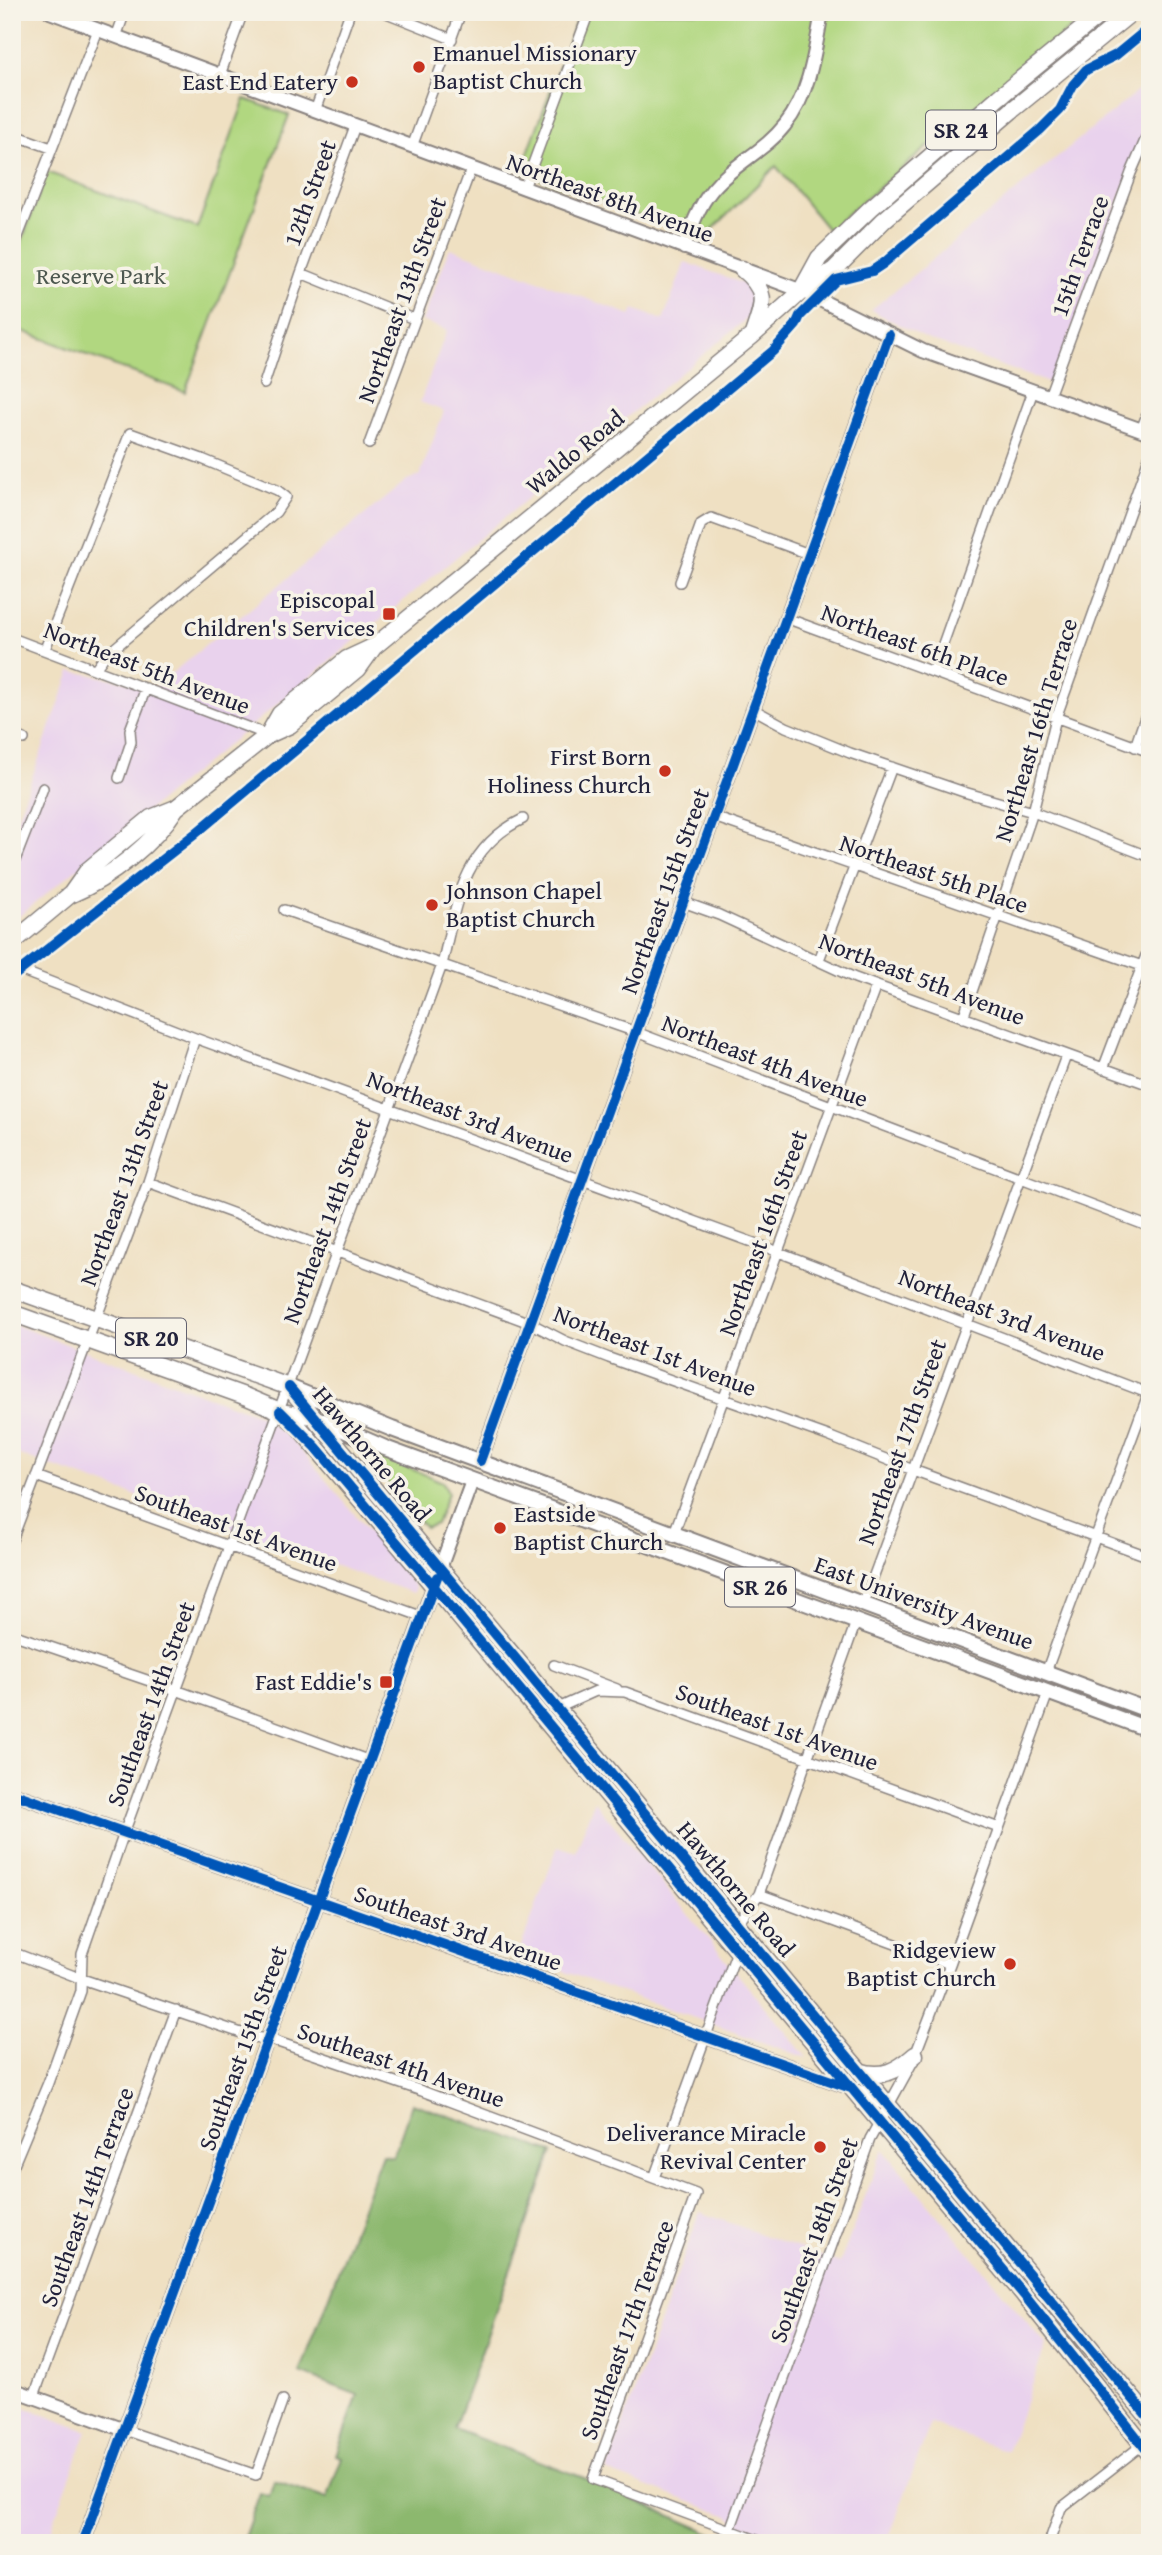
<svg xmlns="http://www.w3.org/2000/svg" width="1162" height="2555" viewBox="0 0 1162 2555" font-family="'Gentium Book Plus',serif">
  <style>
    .built { fill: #e9d2ed }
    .green { fill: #b1d780; stroke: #6a7c5e; stroke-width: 2 }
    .forest { fill: #8cb86e; stroke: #576d54; stroke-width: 2 }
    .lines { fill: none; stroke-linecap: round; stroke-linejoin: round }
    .street-casing { stroke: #88817e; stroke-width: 12 }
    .secondary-casing { stroke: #88817e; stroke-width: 16 }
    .primary-casing { stroke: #88817e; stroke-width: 18 }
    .highway-casing { stroke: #88817e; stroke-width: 19 }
    .street { stroke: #fff; stroke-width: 9 }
    .secondary { stroke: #fff; stroke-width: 12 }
    .primary { stroke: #fff; stroke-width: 14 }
    .highway { stroke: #fff; stroke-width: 16 }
    .cycleway-casing { stroke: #f7f3e8; stroke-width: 15 }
    .cycleway { stroke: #0057b8; stroke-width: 10 }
    .poi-dot { fill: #c8321e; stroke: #f7f3e8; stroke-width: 2.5 }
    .labels { text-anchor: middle; stroke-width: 7; stroke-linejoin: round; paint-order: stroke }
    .shield { fill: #f7f3e8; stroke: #62616f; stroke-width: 2 }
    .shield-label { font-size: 23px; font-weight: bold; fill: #22223b }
    .poi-label { font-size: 24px; fill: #22223b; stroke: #f7f3e8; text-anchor: end }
    .street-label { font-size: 24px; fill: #22223b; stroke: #f7f3e8 }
    .park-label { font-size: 24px; fill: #4d5850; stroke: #f7f3e8 }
  </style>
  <rect width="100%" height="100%" fill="#f7f3e8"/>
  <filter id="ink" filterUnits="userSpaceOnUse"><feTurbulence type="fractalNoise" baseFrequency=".0143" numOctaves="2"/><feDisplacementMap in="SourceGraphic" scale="14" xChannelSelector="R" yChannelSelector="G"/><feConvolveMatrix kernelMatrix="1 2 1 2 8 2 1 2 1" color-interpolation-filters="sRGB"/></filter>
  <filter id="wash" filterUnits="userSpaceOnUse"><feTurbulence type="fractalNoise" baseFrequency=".00686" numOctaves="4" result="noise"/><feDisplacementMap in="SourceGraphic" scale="28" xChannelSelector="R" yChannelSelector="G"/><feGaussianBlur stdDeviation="1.57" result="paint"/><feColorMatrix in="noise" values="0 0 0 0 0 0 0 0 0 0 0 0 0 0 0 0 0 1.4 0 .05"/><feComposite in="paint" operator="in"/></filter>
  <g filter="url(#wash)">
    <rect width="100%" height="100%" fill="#efe0c2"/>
    <!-- built -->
    <path class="built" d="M1150 81V117L1052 384 927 339 871 310Z
      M450 248 631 315 634 309 663 320 685 262 752 287 757 296 755 312 12 922V832L71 671 155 687 407 480 420 475 444 411 420 402 447 330 422 321Z
      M12 1324 259 1415 292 1440 415 1586 413 1593 12 1452Z
      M594 1801 807 2058 518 1955 558 1846 576 1852Z
      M883 2149 1046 2345 1007 2451 930 2424 887 2543H784L745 2528 729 2516 606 2471 700 2212 840 2263Z
      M12 2403 87 2431 46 2543H12Z"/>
    <!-- green -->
    <path class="green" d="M579 12H1090L828 230 776 166 703 239 521 172Z
      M245 99 289 115 185 392 12 327V269L47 172 197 228Z
      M358 1447 443 1482 448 1493 436 1524 425 1528Z"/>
    <!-- forest -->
    <path class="forest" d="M412 2103 552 2152 454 2429 584 2478 713 2534 710 2543H242L260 2493 269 2496 274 2481 327 2499 342 2457 336 2455 358 2395 300 2373 382 2154 393 2157Z"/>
  </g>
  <g filter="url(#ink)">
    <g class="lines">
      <!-- street casing -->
      <g class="street-casing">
        <path id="street" d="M384 12 452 39
          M116 37 125 12
          M220 75 243 12
          M315 111 350 12
          M12 134 51 148
          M412 147 461 12
          M524 188 589 12
          M12 252 98 30
          M301 273 414 319
          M264 384 301 273 355 126
          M1049 396 1131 173 1150 129
          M1141 430 1150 407
          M369 444 471 169
          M680 582 701 524 711 518 809 554
          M786 618 1150 752
          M12 638 268 735
          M45 649 130 433 202 459 277 490 286 497 276 512 104 657 95 669
          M933 672 1033 391
          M753 709 786 727 850 753 964 792 1033 812 1150 857
          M12 735 24 739
          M1135 747 1150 703
          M119 778 131 742 130 730 146 688
          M714 817 1142 966
          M12 868 43 788
          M683 902 719 915 855 978 1150 1085
          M284 910 636 1032 1150 1227
          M819 960 892 767
          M12 967 195 1038 776 1251 1150 1394
          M963 1018 1033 812 1056 718 1150 455
          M1103 1069 1150 945
          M148 1182 530 1323 565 1341 609 1358 828 1436 913 1470 1150 1557
          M36 1476 423 1617
          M674 1533 876 986
          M12 1540 148 1182 195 1038
          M863 1605 1066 1056
          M12 1634 176 1690 370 1761
          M554 1665 617 1689
          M1046 1672 1150 1389
          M556 1709 596 1691 625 1692 999 1828
          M759 1894 950 1964
          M737 1924 759 1894 856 1622
          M12 1952 82 1979 253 2037 269 2039 422 2091 696 2194 593 2479 765 2543
          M12 2169 48 2083 81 1991 82 1954 124 1833 442 965C456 905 462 848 523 819
          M654 2178 737 1951
          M34 2396 176 2010
          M125 2430 256 2475 283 2400
          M730 2530 870 2139 912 2063 950 1964 1048 1693
          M1049 2543 1061 2508 1150 2439"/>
      </g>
      <!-- secondary casing -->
      <g class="secondary-casing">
        <path id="secondary" d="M50 12 802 291 923 351 1150 433
          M684 248C691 228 698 207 712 190 733 164 765 151 785 125 810 94 815 50 822 12
          M480 1461 889 335
          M12 1793 851 2088 885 2104
          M12 2389 125 2430
          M83 2543 472 1481"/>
      </g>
      <!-- primary casing -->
      <g class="primary-casing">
        <path id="primary" d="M289 1387 392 1429 1150 1711
          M280 1411 314 1417 385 1448 1150 1730"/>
      </g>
      <!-- highway casing -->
      <g class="highway-casing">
        <path id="highway" d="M742 269C770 292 763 304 753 334
          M802 289 819 258 871 208 999 97 1103 12
          M268 735 280 714 347 659 375 646 752 336 802 291 834 270 884 220 1011 111 1132 12
          M72 894C110 878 154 843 176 808
          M12 943 71 894 88 870 151 818 176 808 268 735 290 725 358 669 373 648
          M12 1289 289 1387 1150 2419
          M12 1313 247 1397 280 1411 298 1426 421 1571 1024 2295 1150 2454
          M859 2071C882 2079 897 2071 915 2055"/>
      </g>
      <!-- street -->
      <use href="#street" class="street"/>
      <!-- secondary -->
      <use href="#secondary" class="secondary"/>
      <!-- primary -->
      <use href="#primary" class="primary"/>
      <!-- highway -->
      <use href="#highway" class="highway"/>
      <!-- cycleway casing -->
      <g class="cycleway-casing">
        <path id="cycleway" d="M12 977 195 834 773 351 796 325 800 316 836 280 872 271 884 263 1040 130 1060 110 1073 85 1086 70 1116 55 1150 27
          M289 1387 1150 2419
          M280 1411 316 1447 421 1571 1024 2295 1150 2454
          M480 1461 889 335
          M12 1793 851 2088
          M83 2543 437 1577"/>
      </g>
      <!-- cycleway -->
      <use href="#cycleway" class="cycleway"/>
    </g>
  </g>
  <!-- markers -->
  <g class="poi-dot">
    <circle cx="419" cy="67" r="7"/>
    <circle cx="352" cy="82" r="7"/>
    <rect x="382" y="607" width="14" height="14" rx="3.5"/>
    <circle cx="665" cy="771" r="7"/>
    <circle cx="432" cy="905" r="7"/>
    <circle cx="500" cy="1528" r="7"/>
    <rect x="379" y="1675" width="14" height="14" rx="3.5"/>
    <circle cx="1010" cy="1964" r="7"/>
    <circle cx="820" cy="2147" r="7"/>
  </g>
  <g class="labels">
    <!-- shield labels -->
    <g class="shield">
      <rect x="926" y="110.5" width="70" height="39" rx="5"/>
      <rect x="116" y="1318.5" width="70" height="39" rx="5"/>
      <rect x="725" y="1567.5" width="70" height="39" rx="5"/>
    </g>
    <g class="shield-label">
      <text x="961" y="138">SR 24</text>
      <text x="151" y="1346">SR 20</text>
      <text x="760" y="1595">SR 26</text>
    </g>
    <!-- poi labels -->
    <g class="poi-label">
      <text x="433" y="61" text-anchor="start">Emanuel Missionary<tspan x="433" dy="28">Baptist Church</tspan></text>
      <text x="338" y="90">East End Eatery</text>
      <text x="375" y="608">Episcopal<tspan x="375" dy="28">Children's Services</tspan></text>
      <text x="651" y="765">First Born<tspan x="651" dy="28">Holiness Church</tspan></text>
      <text x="446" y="899" text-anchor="start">Johnson Chapel<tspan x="446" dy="28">Baptist Church</tspan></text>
      <text x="514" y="1522" text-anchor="start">Eastside<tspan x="514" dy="28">Baptist Church</tspan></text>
      <text x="372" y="1690">Fast Eddie's</text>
      <text x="996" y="1958">Ridgeview<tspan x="996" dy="28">Baptist Church</tspan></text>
      <text x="806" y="2141">Deliverance Miracle<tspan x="806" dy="28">Revival Center</tspan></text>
    </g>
    <!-- street labels -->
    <g class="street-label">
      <text transform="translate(310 193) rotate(-70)" y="8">12th Street</text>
      <text transform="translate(610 198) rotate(20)" y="8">Northeast 8th Avenue</text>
      <text transform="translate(1080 256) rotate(-70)" y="8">15th Terrace</text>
      <text transform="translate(402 300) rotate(-70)" y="8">Northeast 13th Street</text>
      <text transform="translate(575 452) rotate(-39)" y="8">Waldo Road</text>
      <text transform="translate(915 645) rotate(20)" y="8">Northeast 6th Place</text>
      <text transform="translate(147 668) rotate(21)" y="8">Northeast 5th Avenue</text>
      <text transform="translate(1036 730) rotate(-73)" y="8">Northeast 16th Terrace</text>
      <text transform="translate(934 874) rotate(19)" y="8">Northeast 5th Place</text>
      <text transform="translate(665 891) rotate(-70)" y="8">Northeast 15th Street</text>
      <text transform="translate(922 979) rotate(21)" y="8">Northeast 5th Avenue</text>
      <text transform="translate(765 1061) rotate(21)" y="8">Northeast 4th Avenue</text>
      <text transform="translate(470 1117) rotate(21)" y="8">Northeast 3rd Avenue</text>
      <text transform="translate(124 1183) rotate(-70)" y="8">Northeast 13th Street</text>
      <text transform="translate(327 1221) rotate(-70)" y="8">Northeast 14th Street</text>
      <text transform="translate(763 1233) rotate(-70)" y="8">Northeast 16th Street</text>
      <text transform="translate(1002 1315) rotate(21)" y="8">Northeast 3rd Avenue</text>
      <text transform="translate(655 1351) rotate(21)" y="8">Northeast 1st Avenue</text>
      <text transform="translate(902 1442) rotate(-70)" y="8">Northeast 17th Street</text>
      <text transform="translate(372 1454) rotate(50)" y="8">Hawthorne Road</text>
      <text transform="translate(236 1528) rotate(20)" y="8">Southeast 1st Avenue</text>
      <text transform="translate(924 1603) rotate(20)" y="8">East University Avenue</text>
      <text transform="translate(151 1704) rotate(-70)" y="8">Southeast 14th Street</text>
      <text transform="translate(777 1727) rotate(20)" y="8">Southeast 1st Avenue</text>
      <text transform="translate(736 1889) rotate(50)" y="8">Hawthorne Road</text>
      <text transform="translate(458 1928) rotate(19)" y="8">Southeast 3rd Avenue</text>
      <text transform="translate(243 2048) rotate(-70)" y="8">Southeast 15th Street</text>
      <text transform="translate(401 2065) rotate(19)" y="8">Southeast 4th Avenue</text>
      <text transform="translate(87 2197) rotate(-70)" y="8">Southeast 14th Terrace</text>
      <text transform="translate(814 2240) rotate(-70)" y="8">Southeast 18th Street</text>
      <text transform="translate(627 2330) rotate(-70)" y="8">Southeast 17th Terrace</text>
    </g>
    <!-- park labels -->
    <g class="park-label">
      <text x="101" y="284">Reserve Park</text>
    </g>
  </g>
  <!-- margin -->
  <rect width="1162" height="2555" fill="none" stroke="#f7f3e8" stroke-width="42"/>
</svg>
